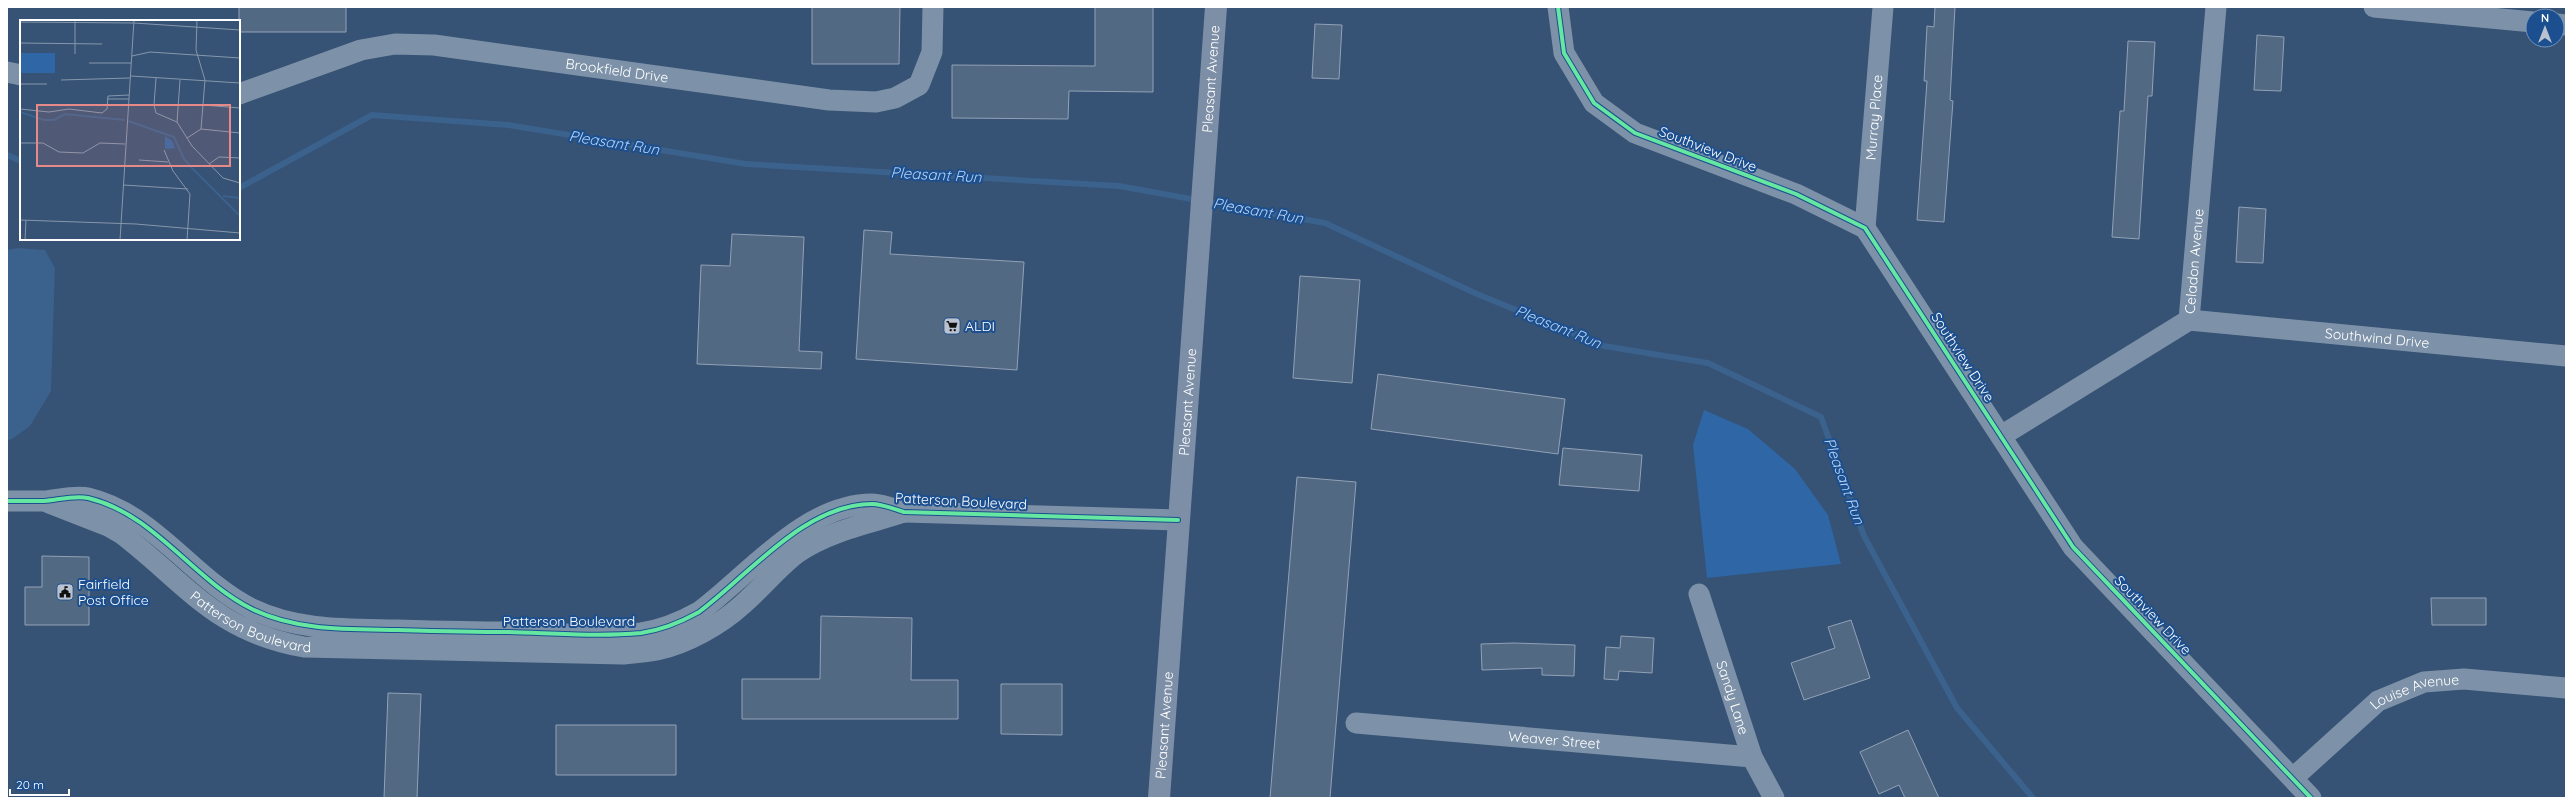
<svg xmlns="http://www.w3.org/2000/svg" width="2573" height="805" viewBox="0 0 2573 805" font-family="Quicksand,sans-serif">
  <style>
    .green { fill: #2f66a5 }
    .water { fill: #3b618d }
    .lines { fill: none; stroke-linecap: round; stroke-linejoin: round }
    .stream { stroke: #3b618d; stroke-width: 6 }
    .building { fill: #526984; stroke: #92a2b6 }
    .street { stroke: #7d92a8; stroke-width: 21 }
    .primary { stroke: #7d8ea7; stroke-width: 22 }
    .cycleway-casing { stroke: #1b4f8f; stroke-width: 6 }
    .cycleway { stroke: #66e7a1; stroke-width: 4 }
    .labels { text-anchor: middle; stroke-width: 4; stroke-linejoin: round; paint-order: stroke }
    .street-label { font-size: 14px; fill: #fff; stroke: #1b4f8f }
    .poi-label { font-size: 14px; fill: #fff; stroke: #1b4f8f; text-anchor: start }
    .water-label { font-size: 15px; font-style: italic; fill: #b5d3f5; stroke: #1b4f8f }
    .inset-river { fill: none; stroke: #3b618d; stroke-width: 2 }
    .inset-road { fill: none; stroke: #8697ac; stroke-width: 1 }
    .view { fill: #e88989; fill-opacity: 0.15; stroke: #e88989; stroke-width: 2 }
    .inset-edge { fill: none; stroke: #fff; stroke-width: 2 }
  </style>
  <rect width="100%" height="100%" fill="#365274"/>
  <!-- green -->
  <path class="green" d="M1704 410 1748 429 1795 469 1828 515 1841 564 1707 578 1693 445Z"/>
  <!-- water -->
  <path class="water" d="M18 248 45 250 55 268 51 391 30 426 12 439 7 440V250Z"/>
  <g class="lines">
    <!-- stream -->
    <path class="stream" d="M7 155 21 161
      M239 188 372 115 508 125 746 164 1119 186 1325 223 1477 294 1604 346 1708 363 1821 417 1864 536 1957 708 2033 798"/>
  </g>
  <!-- building -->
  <path class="building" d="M239 7H346V32H239Z
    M812 7H900L899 64H812Z
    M1095 7H1153V92L1069 91 1068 119 952 118V65L1095 66Z
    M1935 7H1955L1950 100 1953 101 1944 222 1917 220 1927 81H1924L1927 26 1934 27Z
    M1315 24 1342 25 1339 79 1312 78Z
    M2257 35 2284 37 2281 91 2254 90Z
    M2128 41 2155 42 2152 96H2148L2139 239 2112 237 2120 111H2124Z
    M2239 207 2266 209 2263 263 2236 262Z
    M864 230 892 232 890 254 1024 262 1017 370 856 359Z
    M732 234 804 237 799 351 822 352 821 369 697 364 701 265 730 266Z
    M1300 276 1360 280 1352 383 1293 378Z
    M1378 374 1565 399 1558 454 1371 429Z
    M1563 448 1642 455 1639 491 1559 485Z
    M1297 477 1356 482 1330 798H1270Z
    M42 556 89 557V625H25V587H42Z
    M2431 598H2486V625H2432Z
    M821 616 912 618 911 680H958V719H742V679H820Z
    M1851 620 1870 678 1804 700 1791 663 1835 648 1828 627Z
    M1621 636 1654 638 1652 673 1619 671 1618 680 1604 679 1606 647 1620 648Z
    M1514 643 1575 645 1574 676 1542 675V668L1482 670 1481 644Z
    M1001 684H1062V735L1001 734Z
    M388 693 421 694 417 798H384Z
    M556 725H676V775H556Z
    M1908 730 1939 798H1905L1899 785 1879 794 1860 752Z"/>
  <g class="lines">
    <!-- street -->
    <g class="street">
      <path d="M1558 7 1564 53 1594 103 1635 133 1796 194 1865 228 2073 547 2311 798"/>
      <path d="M2374 7 2533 22"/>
      <path d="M2557 24 2566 25"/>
      <path d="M7 72 21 75"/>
      <path id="s1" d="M239 94 361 50 395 44 434 45 829 100 876 102 895 98 919 85 932 52 933 7"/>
      <path id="s2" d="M1865 228 1883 7"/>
      <path id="s3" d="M2189 320 2566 356"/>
      <path id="s4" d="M2189 320 2216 7"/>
      <path d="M2001 436 2189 320"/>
      <path d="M7 501C19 501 32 501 44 501 57 500 75 495 88 498 155 514 192 579 252 609 297 631 348 629 397 630 434 631 471 632 508 632 551 633 597 637 641 633 662 630 681 622 699 612 750 574 805 504 872 504 882 504 894 509 904 512L1178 520"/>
      <path id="s5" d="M49 503 108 526 122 534C188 585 215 631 304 647L623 654C634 653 646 652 657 650 686 644 720 625 742 605 761 589 777 568 797 553 829 531 867 524 904 512"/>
      <path id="s6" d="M1699 594 1752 757 1774 798"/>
      <path id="s7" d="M1356 723 1752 757"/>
      <path id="s8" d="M2293 778 2378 701 2424 682 2464 679 2566 688"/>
    </g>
    <!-- primary -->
    <path class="primary" id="s9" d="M1159 798 1216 7"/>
    <!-- cycleway casing -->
    <g class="cycleway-casing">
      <path id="cycleway" d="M1558 7 1564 53 1594 103 1635 133 1796 194 1865 228 2073 547 2311 798
        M7 501C19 501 32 501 44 501 57 500 75 495 88 498 155 514 192 579 252 609 297 631 348 629 397 630 434 631 471 632 508 632 551 633 597 637 641 633 662 630 681 622 699 612 750 574 805 504 872 504 882 504 894 509 904 512L1178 520"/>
    </g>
    <!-- cycleway -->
    <use href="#cycleway" class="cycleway"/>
  </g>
  <!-- icons -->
  <defs>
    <g id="supermarket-square" transform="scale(0.9)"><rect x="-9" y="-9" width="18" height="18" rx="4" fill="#b9c2ce" stroke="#1b4f8f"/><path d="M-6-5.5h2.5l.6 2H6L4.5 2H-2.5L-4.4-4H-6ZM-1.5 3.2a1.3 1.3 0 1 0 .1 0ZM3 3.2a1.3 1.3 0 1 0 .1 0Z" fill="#111"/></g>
    <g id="civic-square" transform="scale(0.9)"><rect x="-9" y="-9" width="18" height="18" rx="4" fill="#b9c2ce" stroke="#1b4f8f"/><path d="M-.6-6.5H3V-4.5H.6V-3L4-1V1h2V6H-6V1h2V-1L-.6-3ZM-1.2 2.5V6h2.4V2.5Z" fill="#111"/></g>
  </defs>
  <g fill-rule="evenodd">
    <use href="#supermarket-square" x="952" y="326"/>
    <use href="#civic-square" x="65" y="592"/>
  </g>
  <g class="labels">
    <!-- street labels -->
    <g class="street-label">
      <text dy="5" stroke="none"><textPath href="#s1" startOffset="388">Brookfield Drive</textPath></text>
      <text dy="5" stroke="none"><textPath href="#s9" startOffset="721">Pleasant Avenue</textPath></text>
      <text dy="5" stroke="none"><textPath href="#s2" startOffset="111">Murray Place</textPath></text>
      <text transform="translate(1708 149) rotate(21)" y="5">Southview Drive</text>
      <text dy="5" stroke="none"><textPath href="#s4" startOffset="59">Celadon Avenue</textPath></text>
      <text dy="5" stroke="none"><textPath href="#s3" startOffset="189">Southwind Drive</textPath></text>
      <text transform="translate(1963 357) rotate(57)" y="5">Southview Drive</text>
      <text dy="5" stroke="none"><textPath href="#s9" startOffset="397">Pleasant Avenue</textPath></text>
      <text transform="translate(961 501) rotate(3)" y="5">Patterson Boulevard</text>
      <text transform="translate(2153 615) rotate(46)" y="5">Southview Drive</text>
      <text dy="5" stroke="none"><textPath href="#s5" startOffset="238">Patterson Boulevard</textPath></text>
      <text x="569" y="626">Patterson Boulevard</text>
      <text dy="5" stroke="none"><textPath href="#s8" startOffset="153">Louise Avenue</textPath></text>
      <text dy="5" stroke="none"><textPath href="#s6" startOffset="109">Sandy Lane</textPath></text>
      <text dy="5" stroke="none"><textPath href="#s9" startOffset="73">Pleasant Avenue</textPath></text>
      <text dy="5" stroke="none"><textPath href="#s7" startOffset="199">Weaver Street</textPath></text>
    </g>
    <!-- poi labels -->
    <g class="poi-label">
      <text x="965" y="331">ALDI</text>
      <text x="78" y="589">Fairfield<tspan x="78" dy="16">Post Office</tspan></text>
    </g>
    <!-- water labels -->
    <g class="water-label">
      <text transform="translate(614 143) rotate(9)" y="5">Pleasant Run</text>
      <text transform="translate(936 175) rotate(3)" y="5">Pleasant Run</text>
      <text transform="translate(1258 211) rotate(10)" y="5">Pleasant Run</text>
      <text transform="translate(1558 327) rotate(22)" y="5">Pleasant Run</text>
      <text transform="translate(1844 481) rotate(70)" y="5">Pleasant Run</text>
    </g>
  </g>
  <!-- overview -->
  <g transform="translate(20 20)">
    <rect width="220" height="220" fill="#365274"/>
    <path d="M0 33H35V53H0ZM145 116 152 121 155 128 145 129Z" fill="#2f66a5"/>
    <path class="inset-river" d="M0 92 24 100H34L45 94 105 100M108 101 154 117 164 139 172 148 220 196M203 176 220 178"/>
    <path class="inset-road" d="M177 0 176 30 185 60 181 109M0 2 114 3 220 10M0 23 82 24M55 34V0M112 36 130 32 220 38M69 43H111M111 56 220 63M136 58 134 85 136 93 157 102 172 126 203 158 220 163M41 60 110 58M0 64H27M87 79H109M183 85 220 88M0 89 29 92 49 89 82 93 87 89 88 76 109 75M157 102 160 60M181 109 220 113M167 118 181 109M0 123H23L39 132 63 133 80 123 105 124M144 130 153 151 170 174 167 220M119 140 148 142M189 144 199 137 220 138M103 165 168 169M0 200 116 204 220 213M5 220 6 200M100 220 114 0"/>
    <path class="view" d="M17 85H210V146H17Z"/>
    <rect width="220" height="220" class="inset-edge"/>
  </g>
  <!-- border -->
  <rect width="2573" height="805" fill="none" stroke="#ffffff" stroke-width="16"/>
  <!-- north arrow -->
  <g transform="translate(2545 28)"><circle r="19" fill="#1b4f8f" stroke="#7695bc"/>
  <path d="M0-3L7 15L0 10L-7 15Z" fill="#b9c2ce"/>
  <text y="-6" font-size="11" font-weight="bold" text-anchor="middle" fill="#ffffff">N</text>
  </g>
  <!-- scale -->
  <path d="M10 789v6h59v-6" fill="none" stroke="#ffffff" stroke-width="2"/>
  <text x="16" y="789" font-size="12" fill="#ffffff" stroke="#1b4f8f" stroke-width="3" paint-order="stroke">20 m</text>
</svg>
